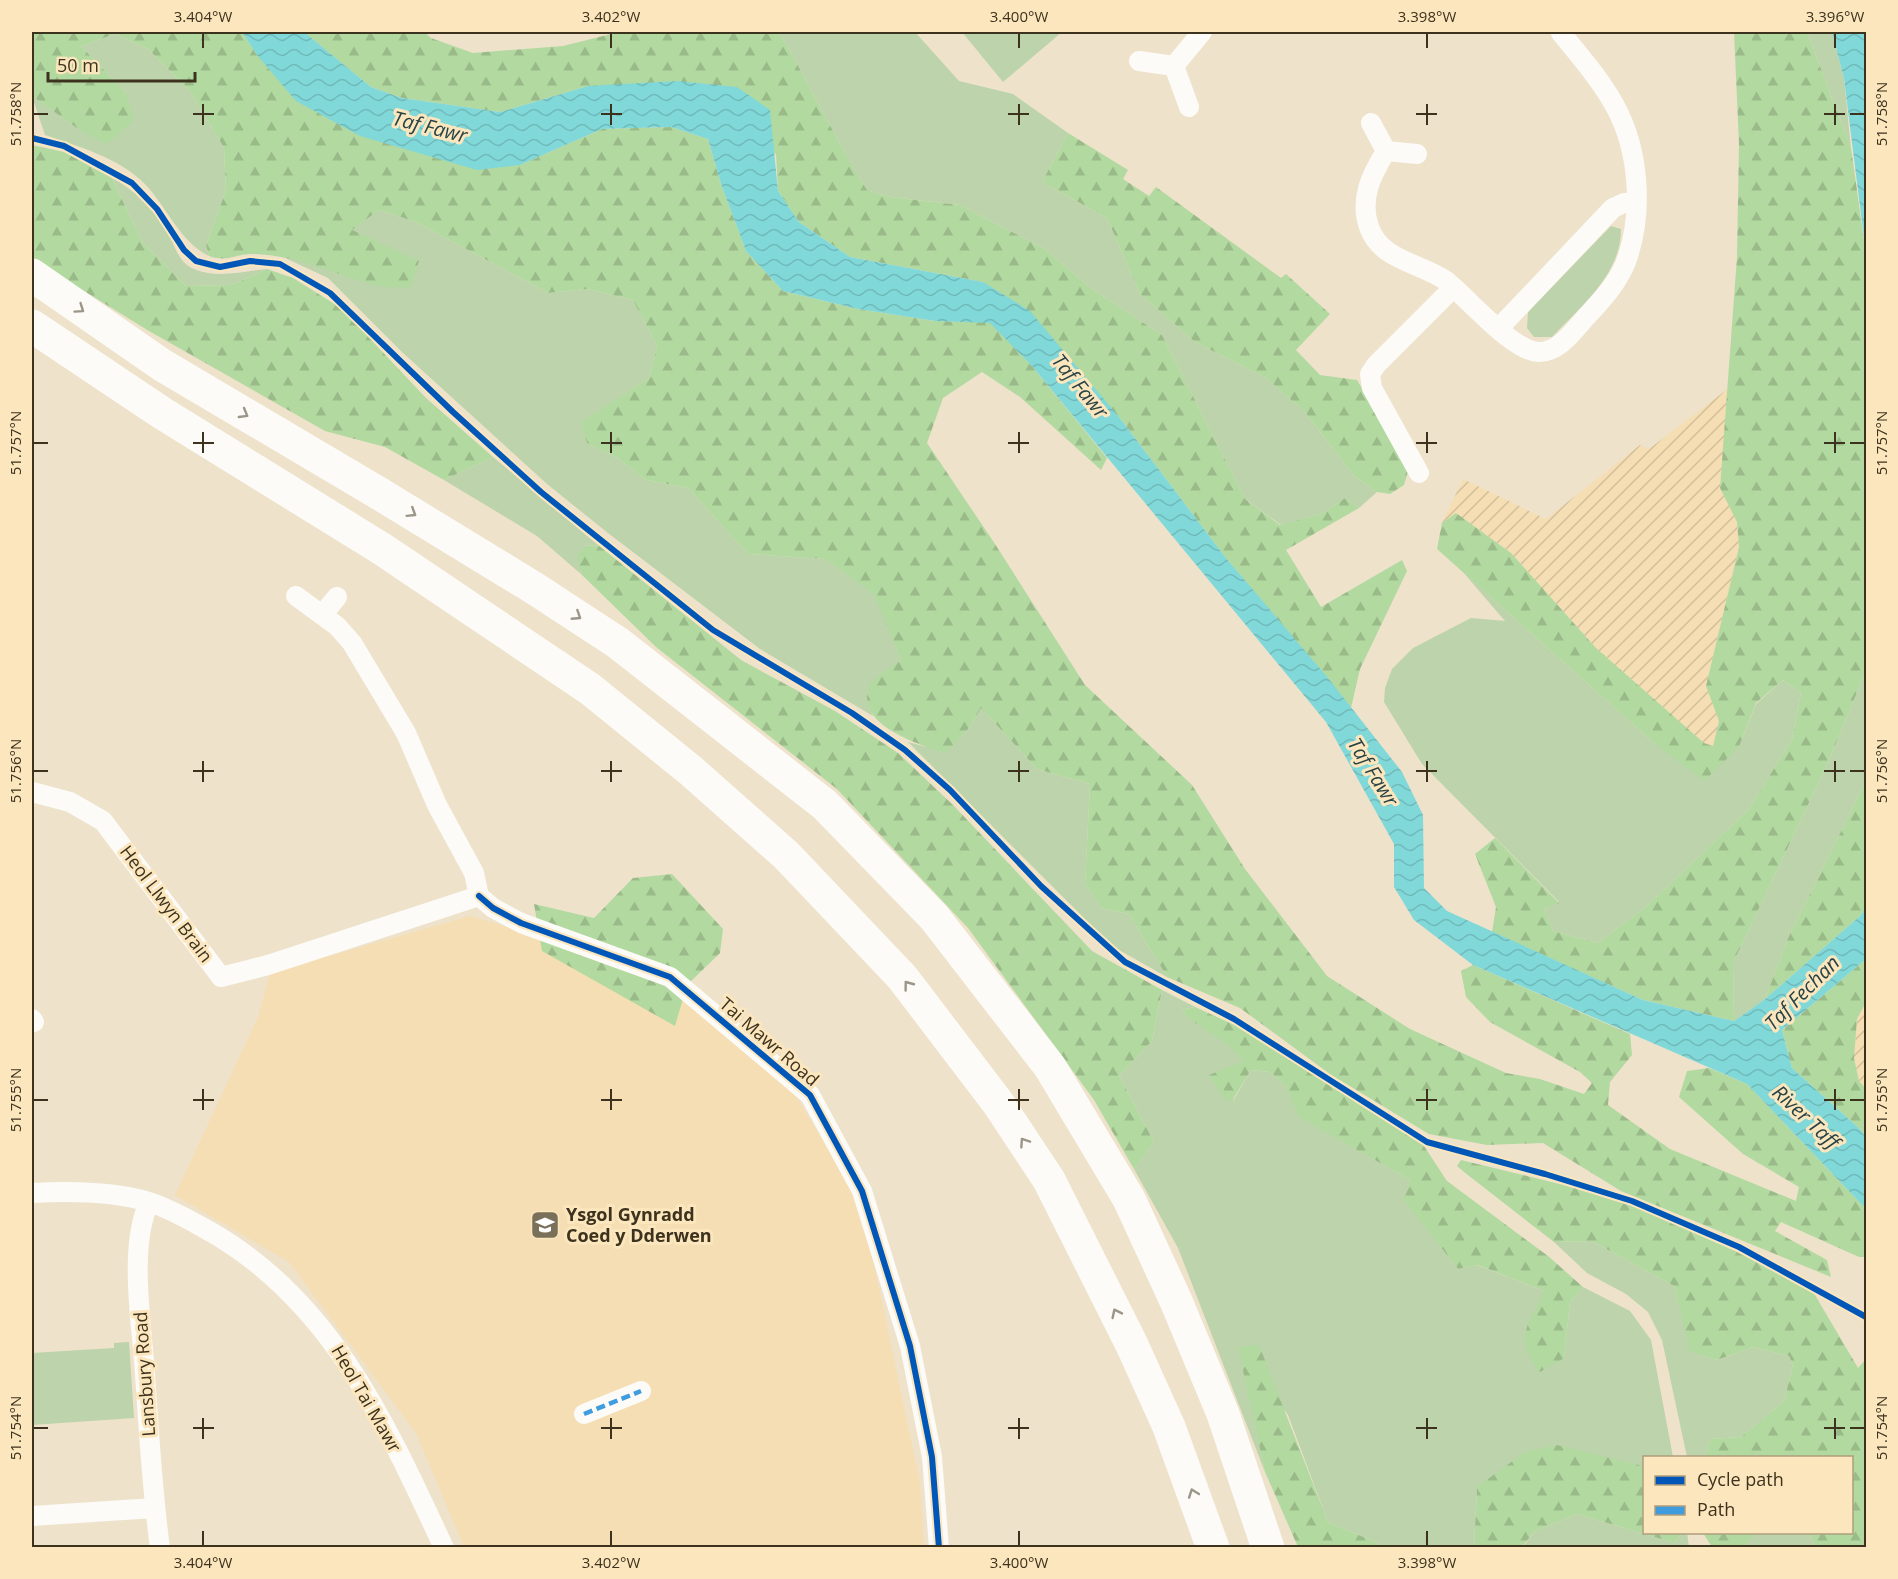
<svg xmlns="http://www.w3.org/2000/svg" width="1898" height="1579" viewBox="0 0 1898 1579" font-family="'Open Sans',sans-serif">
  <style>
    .built { fill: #f5deb3 }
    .industrial { fill: url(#industrial-furrows) }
    .green { fill: #bcd3ab }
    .forest { fill: url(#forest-firs) }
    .water { fill: url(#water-waves) }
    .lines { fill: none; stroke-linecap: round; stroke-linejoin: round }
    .minor { stroke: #fcfbf7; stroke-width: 20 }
    .trunk { stroke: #fcfbf7; stroke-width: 33 }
    .quiet { stroke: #3f9ddf; stroke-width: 4.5; stroke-dasharray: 9 4.5; stroke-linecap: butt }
    .cycleway-casing { stroke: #fce6bd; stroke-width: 10 }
    .cycleway { stroke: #0057b8; stroke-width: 6 }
    .oneway { stroke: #9c968a }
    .ticks { fill: none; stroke: #3c321d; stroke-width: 2 }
    .labels { text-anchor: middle; stroke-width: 6; stroke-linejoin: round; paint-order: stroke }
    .street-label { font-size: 18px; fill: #3c321d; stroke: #fce6bd }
    .poi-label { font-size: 18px; font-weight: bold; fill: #3c321d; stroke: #fce6bd; text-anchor: start }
    .water-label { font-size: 20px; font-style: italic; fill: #274346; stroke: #fce6bd }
    .neatline { fill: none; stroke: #3c321d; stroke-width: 2 }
    .ticks-label { font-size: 15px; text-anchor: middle; fill: #3c321d }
  </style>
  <defs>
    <pattern id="industrial-furrows" width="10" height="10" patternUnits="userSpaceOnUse" patternTransform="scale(1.5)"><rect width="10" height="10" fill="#f5deb3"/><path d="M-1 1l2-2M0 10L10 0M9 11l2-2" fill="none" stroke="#d3bf9a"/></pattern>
    <pattern id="forest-firs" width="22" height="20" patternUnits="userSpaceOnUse" patternTransform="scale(1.5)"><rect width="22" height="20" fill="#b2d9a0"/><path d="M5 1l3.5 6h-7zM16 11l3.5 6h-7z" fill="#9abb89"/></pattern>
    <pattern id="water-waves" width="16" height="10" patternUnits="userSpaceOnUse" patternTransform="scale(1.5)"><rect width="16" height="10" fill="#81d8d9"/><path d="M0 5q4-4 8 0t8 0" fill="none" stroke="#70baba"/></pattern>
  </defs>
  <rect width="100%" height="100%" fill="#eee2cb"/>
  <!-- built -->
  <path class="built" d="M470 916 545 938 647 976 701 1013 791 1088 855 1193 872 1255 920 1483 924 1547H464L416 1433 289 1262 175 1195 258 1017 270 973Z"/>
  <!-- industrial -->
  <path class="industrial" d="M1729 388 1720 488 1737 522 1739 547 1706 686 1720 721 1713 746 1704 743 1596 648 1511 553 1456 513 1442 523 1463 479 1546 519 1640 445 1649 449Z
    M1866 1002V1089L1859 1081 1854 1058 1857 1019Z"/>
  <!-- green -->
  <path class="green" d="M779 32H915L959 81 1013 94 1068 133 1042 182 1107 218 1140 294 1195 342 1266 378 1304 411 1354 476 1377 492 1359 508 1345 498 1321 514 1281 525 1245 499 1162 335 1092 289 1045 249 960 205 890 197 867 190C835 139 810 84 779 32Z
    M962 32H1062L1003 82Z
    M1807 32H1832L1844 79 1851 148Z
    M115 34 148 49 190 91 224 148 226 190 206 245 209 256C180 242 167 207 145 184 120 158 77 146 45 135L32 96 81 131 126 93 81 46Z
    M112 178C132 188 150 206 163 224 174 239 175 261 194 269 216 279 245 271 267 269L231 285 186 286 142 242Z
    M379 210 416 222 548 293 588 289 633 300 657 346 649 378 582 422 587 443 616 457 646 480 688 488 748 554 825 559 875 594 901 660C879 678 858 685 873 716L760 649 608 533 547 484 402 352 328 278 283 257 316 264 381 245 351 230Z
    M1611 226 1621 229C1621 275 1580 307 1552 337H1534L1527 328 1528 312Z
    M493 457 598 545 585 546 578 556 581 574 537 536 444 480Z
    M1463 572 1655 744 1739 747 1756 704 1783 680 1801 693 1792 739 1749 809 1648 905 1598 943 1553 931 1544 909 1559 902 1422 764 1384 702 1385 688 1392 669 1413 648 1471 618 1505 621Z
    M1866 671V781L1788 938 1765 999 1734 1021 1733 963 1826 767Z
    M981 708 1037 769 1090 784 1085 884 1101 908 1129 914 1167 977 1112 946 908 742 946 752 970 727Z
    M1162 990 1195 1007 1181 1010C1200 1031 1228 1038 1243 1061L1233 1101 1251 1070 1270 1072 1285 1085 1300 1117 1410 1180 1405 1200 1458 1269 1477 1265 1544 1291 1564 1358 1570 1302 1583 1287 1630 1311 1651 1340 1673 1457 1644 1458V1466L1613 1459 1477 1487 1474 1547H1387L1328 1522 1288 1415 1239 1347 1265 1472 1178 1248 1134 1169 1154 1142 1119 1076 1152 1041Z
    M1592 1241 1674 1286 1691 1352 1717 1360 1753 1347 1789 1356 1793 1365 1784 1401 1741 1437 1711 1439 1704 1457H1687L1662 1340 1648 1312 1626 1294 1587 1273 1554 1242Z
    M129 1342 134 1418 32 1425V1353L114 1348V1343Z
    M1577 1514 1675 1543 1682 1533H1687L1689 1547 1522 1548 1535 1531Z
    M1756 1532 1810 1533 1815 1547 1743 1548Z"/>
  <!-- forest -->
  <path class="forest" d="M32 32H242L257 55 520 165 602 129 671 127 708 139 721 184 746 251 783 291 858 309 935 321 990 322 1031 365 1107 458 1101 470 1020 397 982 372 943 398 927 443 995 544 1085 685 1192 785 1245 869 1327 976 1410 1029 1506 1073 1540 1079 1584 1094 1592 1083 1580 1072 1490 1022 1466 997 1461 971 1473 965 1630 1034 1632 1055 1610 1082 1608 1105 1670 1149 1796 1201 1799 1187 1743 1154 1679 1097 1687 1071 1709 1068 1747 1084 1866 1209V1257H1859L1781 1222 1775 1231 1827 1260 1831 1277 1621 1191 1543 1143 1487 1145 1429 1134 1330 1074 1240 1008 1167 977 1129 914 1101 908 1085 884 1090 784 1037 769 981 708 970 727 946 753C920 745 855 725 869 687 873 677 892 667 901 660L874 594 825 559 748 554 688 488 646 480 616 457 587 443 581 422 649 378 657 346 633 300 588 289 548 293 416 222 379 210 352 230 419 261 411 288C401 287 389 288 379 286 334 275 303 256 254 254 236 253 228 263 209 256L206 245 226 190 224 148 190 91 148 49 115 34 81 46 126 93 134 120 107 144 81 131 32 96Z
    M311 32H424L431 38 473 53 563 46 619 32H779C810 84 835 139 867 190L890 197 960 205 1045 249 1092 289 1162 335 1245 499 1280 525 1321 514 1345 498 1359 508 1286 550 1321 607 1402 560 1407 571 1360 669 1351 708 1226 558 1119 417 983 282 850 257 799 222 778 191 776 154 588 86 500 112 402 98 371 87 306 34Z
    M1734 32H1807L1851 148 1866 254V671L1826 767 1733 963 1734 1021 1643 1000 1492 932 1496 907 1475 854 1495 838 1559 903 1544 909 1553 931 1598 943 1648 905 1749 809 1792 739 1801 693 1783 680 1756 703 1739 747 1704 781 1655 744 1437 549 1442 523 1456 513 1511 553 1596 648 1704 743 1713 746 1719 721 1706 686 1739 547 1737 522 1720 488 1737 257 1739 144Z
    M1068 133 1128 170 1123 179 1149 196 1156 187 1281 278 1286 274 1330 314 1296 350 1320 375 1357 380 1409 468 1404 485 1390 494 1377 492 1354 476 1304 411 1266 378 1195 342 1140 294 1107 218 1042 182Z
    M32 145 64 152 112 178 142 242 186 286 231 285 267 269 293 278 341 308 426 398 493 457 444 480 385 447 325 431 149 331 32 259Z
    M598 545 741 660 835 711 898 753 952 804 1092 951 1162 990 1152 1041 1119 1076 1154 1142 1134 1169 1094 1100 968 928 837 789 656 647 581 574 577 556 585 546Z
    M1866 781V907L1860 916 1765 999 1788 938Z
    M672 874 723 929 720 953 687 985 675 1026 542 951 534 904 594 918 633 878Z
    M1866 959V1002L1857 1019 1854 1058 1859 1081 1866 1089V1138L1861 1130 1792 1068 1782 1030Z
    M1195 1007 1241 1028 1422 1143 1447 1181 1548 1256 1583 1287 1570 1302 1564 1358 1540 1372C1512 1337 1529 1326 1544 1291L1478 1265 1458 1269 1404 1200 1410 1180 1299 1117 1285 1085 1270 1072 1251 1070 1232 1101 1224 1098 1209 1075 1243 1061C1227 1038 1199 1031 1181 1010Z
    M1461 1160 1580 1189 1633 1206 1735 1251 1812 1290 1858 1368 1866 1359V1547H1815L1810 1533 1852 1532V1458L1704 1457 1711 1439 1741 1437 1784 1401 1793 1365 1789 1356 1753 1347 1717 1360 1690 1352 1674 1286 1592 1241 1554 1242 1464 1172 1457 1166Z
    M1259 1345 1328 1522 1387 1547H1298L1265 1472 1238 1347Z
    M1557 1445 1644 1466V1532L1682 1533 1675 1543 1577 1514 1535 1531 1522 1547H1474L1477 1487 1525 1452Z
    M1703 1533V1532L1756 1533 1743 1548 1712 1547Z"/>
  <!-- water -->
  <path class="water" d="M242 32H304L371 87 402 98 500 112 588 86 677 81 737 87 770 110 778 191 799 222 850 257 983 282 1030 311 1119 417 1226 558 1328 678 1402 772 1423 815 1424 888 1447 911 1643 1000 1734 1021 1765 999 1860 916 1866 907V959L1782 1030 1792 1068 1861 1130 1866 1138V1209L1747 1084 1473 965 1414 920 1394 887V844L1326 722 1031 365 990 323 935 321 858 309 783 291 746 251 721 184 708 139 671 127 602 129 520 165 477 170 360 136 296 101 257 55Z
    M1832 32H1866V254L1844 79Z"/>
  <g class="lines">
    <!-- minor -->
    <path class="minor" d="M1139 61 1174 66 1202 32
      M1174 66 1189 107
      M1371 123 1386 151C1372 174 1359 198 1369 227 1380 260 1420 263 1445 280 1467 297 1511 350 1538 352 1559 353 1574 330 1587 316 1603 299 1621 279 1628 256 1643 209 1639 150 1615 106 1600 79 1580 56 1561 33
      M1386 151 1417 154
      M1498 329 1613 208 1624 203H1636
      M1419 473 1372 388 1370 374 1376 365 1453 288
      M296 596 337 626 352 643 406 733 437 805 474 873 479 896
      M322 615 337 597
      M32 792 70 802 103 821 221 977 268 965 479 896
      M479 896 493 908 521 923 670 977 810 1095 862 1191 910 1346 932 1457 939 1548
      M32 1019 34 1022
      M32 1193C70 1191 112 1191 149 1202 168 1208 186 1218 202 1227 329 1295 386 1423 444 1548
      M149 1202C128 1249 142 1324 145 1374 149 1432 152 1490 160 1548
      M584 1414 641 1391
      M32 1516 154 1508"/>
    <!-- trunk -->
    <path class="trunk" d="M32 275 162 365 380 494 534 588 618 643 825 805 934 917 1050 1067 1129 1199 1176 1301 1223 1414 1268 1548
      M32 326 162 413 382 549 590 689 690 770 786 855 902 977 998 1103 1049 1180 1132 1345 1169 1427 1213 1548"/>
    <!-- quiet -->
    <path class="quiet" d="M584 1414 641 1391"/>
    <!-- cycleway casing -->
    <g class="cycleway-casing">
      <path id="cycleway" d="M32 138 64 146 132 183 157 209 184 250 196 261 220 267 250 261 280 264 330 293 453 412 541 492 713 630 852 713 905 750 950 790 1041 886 1125 962 1234 1019 1427 1142 1545 1174 1632 1201 1739 1247 1866 1317
        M479 896 493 908 521 923 670 977 810 1095 862 1191 910 1346 932 1457 939 1548"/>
    </g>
    <!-- cycleway -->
    <use href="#cycleway" class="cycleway"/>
  </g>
  <!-- one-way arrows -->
  <defs><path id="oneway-chevron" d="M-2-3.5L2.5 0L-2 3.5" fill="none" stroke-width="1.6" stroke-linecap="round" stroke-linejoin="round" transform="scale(1.5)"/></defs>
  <g class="oneway">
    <use href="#oneway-chevron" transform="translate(80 309) rotate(35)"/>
    <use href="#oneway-chevron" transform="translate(244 414) rotate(30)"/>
    <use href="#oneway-chevron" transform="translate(412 513) rotate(32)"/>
    <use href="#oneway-chevron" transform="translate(577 616) rotate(33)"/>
    <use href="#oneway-chevron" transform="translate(908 985) rotate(-127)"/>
    <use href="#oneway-chevron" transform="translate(1024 1142) rotate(-124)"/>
    <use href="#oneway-chevron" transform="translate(1116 1313) rotate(-116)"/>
    <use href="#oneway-chevron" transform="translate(1193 1493) rotate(-110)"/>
  </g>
  <!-- ticks -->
  <path class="ticks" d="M203 33V48M611 33V48M1019 33V48M1427 33V48M1835 33V48M203 104V125M611 104V125M1019 104V125M1427 104V125M1835 104V125M33 114H48M193 114H214M601 114H622M1008 114H1029M1416 114H1437M1824 114H1845M1850 114H1865M203 432V453M611 432V453M1019 432V453M1427 432V453M1835 432V453M33 443H48M193 443H214M601 443H622M1008 443H1029M1416 443H1437M1824 443H1845M1850 443H1865M203 761V782M611 761V782M1019 761V782M1427 761V782M1835 761V782M33 771H48M193 771H214M601 771H622M1008 771H1029M1416 771H1437M1824 771H1845M1850 771H1865M203 1089V1110M611 1089V1110M1019 1089V1110M1427 1089V1110M1835 1089V1110M33 1100H48M193 1100H214M601 1100H622M1008 1100H1029M1416 1100H1437M1824 1100H1845M1850 1100H1865M203 1418V1439M611 1418V1439M1019 1418V1439M1427 1418V1439M1835 1418V1439M33 1428H48M193 1428H214M601 1428H622M1008 1428H1029M1416 1428H1437M1824 1428H1845M1850 1428H1865M203 1531V1546M611 1531V1546M1019 1531V1546M1427 1531V1546"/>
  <!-- icons -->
  <defs>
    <g id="school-square" transform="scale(1.5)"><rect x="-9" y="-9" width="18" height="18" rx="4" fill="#7a705a" stroke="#fce6bd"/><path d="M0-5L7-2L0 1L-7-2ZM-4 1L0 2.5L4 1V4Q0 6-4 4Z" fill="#fff"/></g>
  </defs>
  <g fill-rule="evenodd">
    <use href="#school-square" x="545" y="1225"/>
  </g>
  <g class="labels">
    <!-- street labels -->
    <g class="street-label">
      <text transform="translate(166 904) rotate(53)" y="6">Heol Llwyn Brain</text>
      <text transform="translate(769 1042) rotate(41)" y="6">Tai Mawr Road</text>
      <text transform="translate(145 1374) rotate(-94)" y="6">Lansbury Road</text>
      <text transform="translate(366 1399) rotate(60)" y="6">Heol Tai Mawr</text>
    </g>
    <!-- poi labels -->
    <g class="poi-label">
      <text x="566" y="1221">Ysgol Gynradd<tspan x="566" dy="21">Coed y Dderwen</tspan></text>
    </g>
    <!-- water labels -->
    <g class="water-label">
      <text transform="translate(430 127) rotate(14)" y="7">Taf Fawr</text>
      <text transform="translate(1080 386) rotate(51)" y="7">Taf Fawr</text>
      <text transform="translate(1373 772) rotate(58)" y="7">Taf Fawr</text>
      <text transform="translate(1802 993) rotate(-45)" y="7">Taf Fechan</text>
      <text transform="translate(1806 1117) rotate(43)" y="7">River Taff</text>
    </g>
  </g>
  <!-- border -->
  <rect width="1898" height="1579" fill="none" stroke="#fce6bd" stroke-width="66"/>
  <!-- legend -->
  <rect x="1643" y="1456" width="210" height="78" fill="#fce6bd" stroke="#af9e7d" stroke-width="1.5"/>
  <rect x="1655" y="1476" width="30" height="9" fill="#0057b8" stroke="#af9e7d" stroke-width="1.5"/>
  <text x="1697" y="1486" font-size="18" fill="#3c321d">Cycle path</text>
  <rect x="1655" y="1506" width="30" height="9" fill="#3f9ddf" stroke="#af9e7d" stroke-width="1.5"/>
  <text x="1697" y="1516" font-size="18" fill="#3c321d">Path</text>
  <!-- scale -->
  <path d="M48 72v9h147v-9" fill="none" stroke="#3c321d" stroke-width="3"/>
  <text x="57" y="72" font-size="18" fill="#3c321d" stroke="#fce6bd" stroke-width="4.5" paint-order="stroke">50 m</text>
  <rect x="33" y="33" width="1832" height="1513" class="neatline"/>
  <g class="ticks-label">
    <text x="203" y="22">3.404°W</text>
    <text x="611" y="22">3.402°W</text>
    <text x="1019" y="22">3.400°W</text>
    <text x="1427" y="22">3.398°W</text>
    <text x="1835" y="22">3.396°W</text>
    <text transform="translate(16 114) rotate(-90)" y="5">51.758°N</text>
    <text transform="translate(1882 114) rotate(-90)" y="5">51.758°N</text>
    <text transform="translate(16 443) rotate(-90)" y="5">51.757°N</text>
    <text transform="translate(1882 443) rotate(-90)" y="5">51.757°N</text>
    <text transform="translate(16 771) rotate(-90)" y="5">51.756°N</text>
    <text transform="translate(1882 771) rotate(-90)" y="5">51.756°N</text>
    <text transform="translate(16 1100) rotate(-90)" y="5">51.755°N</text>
    <text transform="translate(1882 1100) rotate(-90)" y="5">51.755°N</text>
    <text transform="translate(16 1428) rotate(-90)" y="5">51.754°N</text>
    <text transform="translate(1882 1428) rotate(-90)" y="5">51.754°N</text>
    <text x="203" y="1568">3.404°W</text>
    <text x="611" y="1568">3.402°W</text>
    <text x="1019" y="1568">3.400°W</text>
    <text x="1427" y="1568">3.398°W</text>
  </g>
</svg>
